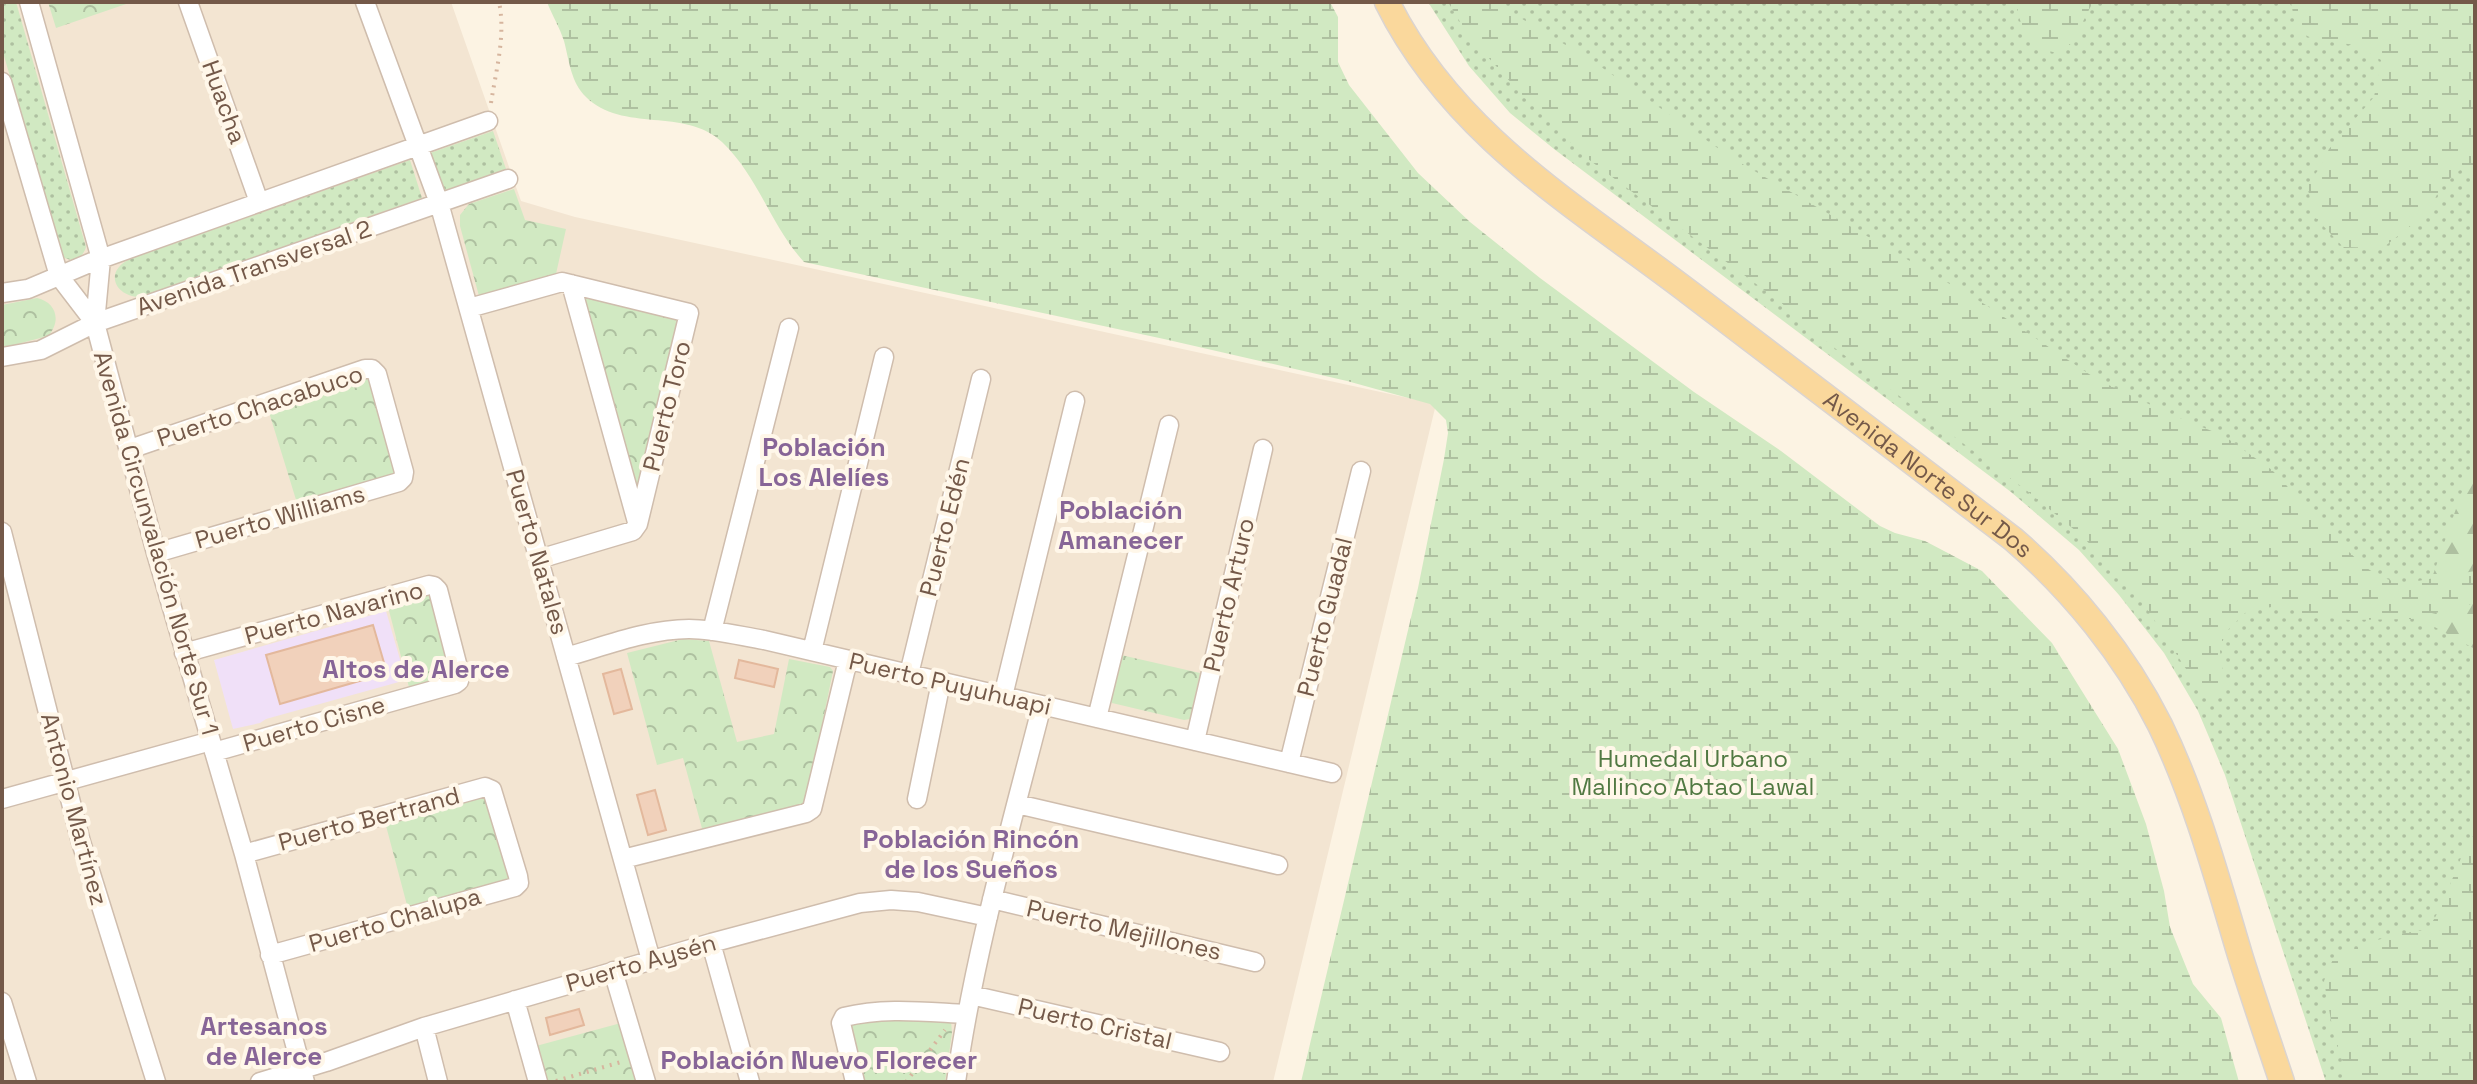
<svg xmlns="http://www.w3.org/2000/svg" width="2477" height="1084" viewBox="0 0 2477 1084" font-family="'Space Grotesk',sans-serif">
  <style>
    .residential { fill: #f3e5d2 }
    .education { fill: #f0e0f8 }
    .grass { fill: url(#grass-dots) }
    .forest { fill: url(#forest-firs) }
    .wetland { fill: url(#wetland-marsh) }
    .park { fill: url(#park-crowns) }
    .building { fill: #f1d1bb; stroke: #e3b89c; stroke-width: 2 }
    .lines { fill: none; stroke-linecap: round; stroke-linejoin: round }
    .minor-casing { stroke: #cfbdad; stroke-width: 21 }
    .major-casing { stroke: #dbd4d0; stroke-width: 27 }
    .path { stroke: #d6b59e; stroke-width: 4; stroke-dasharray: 2 6; stroke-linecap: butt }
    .minor { stroke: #fff; stroke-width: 18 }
    .major { stroke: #fad89c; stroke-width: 24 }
    .labels { text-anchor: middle; stroke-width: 8; stroke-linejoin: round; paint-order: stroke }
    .street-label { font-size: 24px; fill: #745949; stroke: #fff7e9 }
    .park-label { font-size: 24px; fill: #517942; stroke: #fff7e9 }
    .neighbourhood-label { font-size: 26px; font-weight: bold; fill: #876597; stroke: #fff7e9 }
  </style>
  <defs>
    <pattern id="grass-dots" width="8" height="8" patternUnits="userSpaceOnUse" patternTransform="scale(2)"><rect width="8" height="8" fill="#d1e9c2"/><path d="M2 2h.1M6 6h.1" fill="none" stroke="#aec0a0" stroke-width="1.8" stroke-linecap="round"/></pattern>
    <pattern id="forest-firs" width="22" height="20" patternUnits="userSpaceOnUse" patternTransform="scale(2)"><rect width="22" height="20" fill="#d1e9c2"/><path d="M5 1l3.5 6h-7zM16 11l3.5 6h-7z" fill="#aec0a0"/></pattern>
    <pattern id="wetland-marsh" width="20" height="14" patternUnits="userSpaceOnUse" patternTransform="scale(2)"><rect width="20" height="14" fill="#d1e9c2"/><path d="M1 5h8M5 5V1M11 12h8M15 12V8" fill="none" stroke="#aec0a0"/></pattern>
    <pattern id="park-crowns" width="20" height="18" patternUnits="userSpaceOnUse" patternTransform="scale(2)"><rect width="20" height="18" fill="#d1e9c2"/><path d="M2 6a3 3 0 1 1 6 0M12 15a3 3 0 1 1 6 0" fill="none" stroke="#aec0a0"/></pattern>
  </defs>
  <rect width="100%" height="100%" fill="#fcf3e3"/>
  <!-- residential -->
  <path class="residential" d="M2 2H451L521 201 575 217 1436 404 1273 1082H2Z"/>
  <!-- education -->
  <path class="education" d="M386 611 406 680 266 719 260 723 233 729 214 660Z"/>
  <!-- grass -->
  <path class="grass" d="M2 2H16L86 247C83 258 72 264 62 256L2 49Z
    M1428 2H2475V1082H2326L2225 775 2198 711 2164 653 2119 595 2079 550 2011 492 1554 149 1510 113 1469 66Z
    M493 131 506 169 443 191 430 153Z
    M410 160 422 198 140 297C114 296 104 271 130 259Z"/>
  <!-- forest -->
  <path class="forest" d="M2475 443V649L2418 618 2473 460Z"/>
  <!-- wetland -->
  <path class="wetland" d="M547 2H1330L1338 17V62L1349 85 1418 173 1470 222 1540 278 1694 392 1781 451 1880 526 1895 533 1925 541 1982 571 2052 643 2118 749 2146 824 2164 891 2170 927 2193 984 2221 1018 2239 1082H1301L1418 588 1444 459 1448 433 1446 420 1430 404 1347 381 1164 339 804 262C771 226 758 176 722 142 685 107 622 133 586 97 571 83 569 60 564 41 560 28 552 15 547 2Z
    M1448 2H1494L1594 62 1732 158 1986 305 2098 380 2170 414 2224 436 2272 470 2349 552 2364 566 2377 575 2397 583 2412 582 2475 571V603L2412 619 2350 620 2330 618 2303 614 2280 605 2245 613 2225 633 2220 651 2223 674 2222 686 2217 699 2201 692 2136 592 2082 536 2026 490 1832 346 1779 301 1588 159 1525 98 1468 35Z
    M2016 2H2093L2072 43 2058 53C2029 49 2020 28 2016 2Z
    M2291 2H2475V166L2460 170 2442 185 2428 212 2384 247 2344 248 2314 216 2307 185 2319 169 2329 149 2374 97 2381 60 2356 45 2315 40 2296 30Z
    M2475 833V1082H2350L2334 1037 2324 981 2333 959C2363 943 2393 933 2427 930 2449 900 2454 863 2475 833Z"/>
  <!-- park -->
  <path class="park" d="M48 2H132L56 28Z
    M514 189 525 220 566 229 556 274 479 296 460 226V215L469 204Z
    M585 297 680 319 642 482 636 484 630 481 582 303Z
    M37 298C56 302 62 321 48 336L2 348V305Z
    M368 378 372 381 397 468 395 475 297 503 268 409Z
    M427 593 432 595 452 676 410 691 387 603Z
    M683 639 709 641 737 742 774 734 789 659 830 667 833 671 806 804 703 832 683 758 657 765 627 653Z
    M1121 655 1200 673 1190 719 1184 720 1112 703 1110 698Z
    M486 795 510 878 505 883 408 909 385 822Z
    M859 1018 951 1021 952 1033 945 1082H860L850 1022Z
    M621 1023 638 1082H546L536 1046Z"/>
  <!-- building -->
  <path class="building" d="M373 625 387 673 280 704 266 655Z
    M739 660 778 669 774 687 735 678Z
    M621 669 632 709 614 714 603 674Z
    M655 790 666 830 648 835 637 795Z
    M579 1009 584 1025 550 1035 546 1018Z"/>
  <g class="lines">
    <!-- minor casing -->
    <g class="minor-casing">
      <path id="minor" d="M29 2 101 259 95 323 156 553 244 854 305 1082
        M188 2 259 202
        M365 2 439 203 651 960
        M2 82 59 276 95 323
        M571 284 637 522
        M2 293 28 289 92 262 488 121
        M469 308 562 282 689 313 638 524 633 531 539 559
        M2 357 41 350 95 323 508 179
        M130 449 365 369H372L377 374 404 472 403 478 399 482 156 553
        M2 532 81 842 156 1082
        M712 631 789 328
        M812 651 884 357
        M184 653 429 585 434 586 438 590 460 675 459 681 455 684 214 752
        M566 657C605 646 648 629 689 629 714 629 740 636 764 640L1332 773
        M909 674 981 379
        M1003 696 1075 401
        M1097 718 1169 425
        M1195 741 1263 449
        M1289 763 1361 471
        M2 799 211 741
        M917 799 941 682
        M1017 804 1278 865
        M244 854 485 787 492 790 518 876 519 883 515 887 270 955
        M623 859 806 813 812 809 848 660
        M992 899 1255 962
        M711 943 750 1082
        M613 971 646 1082
        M971 995 1220 1052
        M515 1000 538 1082
        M2 1002 27 1082
        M424 1027 438 1082
        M260 1082 326 1062 424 1027 711 943 860 903 891 900 918 902 988 917
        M855 1082 841 1023 844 1017C885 1007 925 1012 966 1014
        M956 1082C974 954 1010 830 1042 705"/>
    </g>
    <!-- major casing -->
    <g class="major-casing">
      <g id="major">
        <path id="s1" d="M1387 2C1453 135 1576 206 1690 293 1798 375 1905 457 2013 539 2072 590 2125 655 2160 725 2195 797 2217 878 2240 955 2253 997 2268 1040 2282 1082"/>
      </g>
    </g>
    <!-- path -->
    <path class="path" d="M491 103C496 70 506 35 499 2
      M556 1081 621 1062
      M906 1082 945 1030"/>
    <!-- minor -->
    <use href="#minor" class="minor"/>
    <!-- major -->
    <use href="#major" class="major"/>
  </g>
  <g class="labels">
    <!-- street labels -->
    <g class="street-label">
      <text transform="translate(224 102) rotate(70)" y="8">Huacha</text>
      <text transform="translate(254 268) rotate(-19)" y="8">Avenida Transversal 2</text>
      <text transform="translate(260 406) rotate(-18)" y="8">Puerto Chacabuco</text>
      <text transform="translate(667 406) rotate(-76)" y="8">Puerto Toro</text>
      <text dy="8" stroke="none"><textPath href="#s1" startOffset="724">Avenida Norte Sur Dos</textPath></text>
      <text transform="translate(280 517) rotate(-16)" y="8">Puerto Williams</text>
      <text transform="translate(945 527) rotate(-76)" y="8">Puerto Edén</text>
      <text transform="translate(156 543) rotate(74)" y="8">Avenida Circunvalación Norte Sur 1</text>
      <text transform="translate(537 552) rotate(74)" y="8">Puerto Natales</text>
      <text transform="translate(1229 595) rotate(-77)" y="8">Puerto Arturo</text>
      <text transform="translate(334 613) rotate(-15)" y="8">Puerto Navarino</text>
      <text transform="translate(1325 617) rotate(-76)" y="8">Puerto Guadal</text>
      <text transform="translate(950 684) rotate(13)" y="8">Puerto Puyuhuapi</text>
      <text transform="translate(314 724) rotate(-16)" y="8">Puerto Cisne</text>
      <text transform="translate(74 809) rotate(75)" y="8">Antonio Martínez</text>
      <text transform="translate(369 819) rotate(-15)" y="8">Puerto Bertrand</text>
      <text transform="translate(395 920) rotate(-16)" y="8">Puerto Chalupa</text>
      <text transform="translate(1124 930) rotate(13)" y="8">Puerto Mejillones</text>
      <text transform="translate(641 963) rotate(-16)" y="8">Puerto Aysén</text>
      <text transform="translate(1095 1024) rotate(13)" y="8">Puerto Cristal</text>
    </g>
    <!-- park labels -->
    <g class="park-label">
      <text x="1693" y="767">Humedal Urbano<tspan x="1693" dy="28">Mallinco Abtao Lawal</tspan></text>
    </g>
    <!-- neighbourhood labels -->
    <g class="neighbourhood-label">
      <text x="824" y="456">Población<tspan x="824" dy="30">Los Alelíes</tspan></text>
      <text x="1121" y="519">Población<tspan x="1121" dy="30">Amanecer</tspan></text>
      <text x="416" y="678">Altos de Alerce</text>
      <text x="971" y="848">Población Rincón<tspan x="971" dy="30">de los Sueños</tspan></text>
      <text x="264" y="1035">Artesanos<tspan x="264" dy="30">de Alerce</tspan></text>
      <text x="819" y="1069">Población Nuevo Florecer</text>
    </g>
  </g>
  <!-- border -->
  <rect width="2477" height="1084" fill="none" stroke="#745949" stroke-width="8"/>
</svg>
